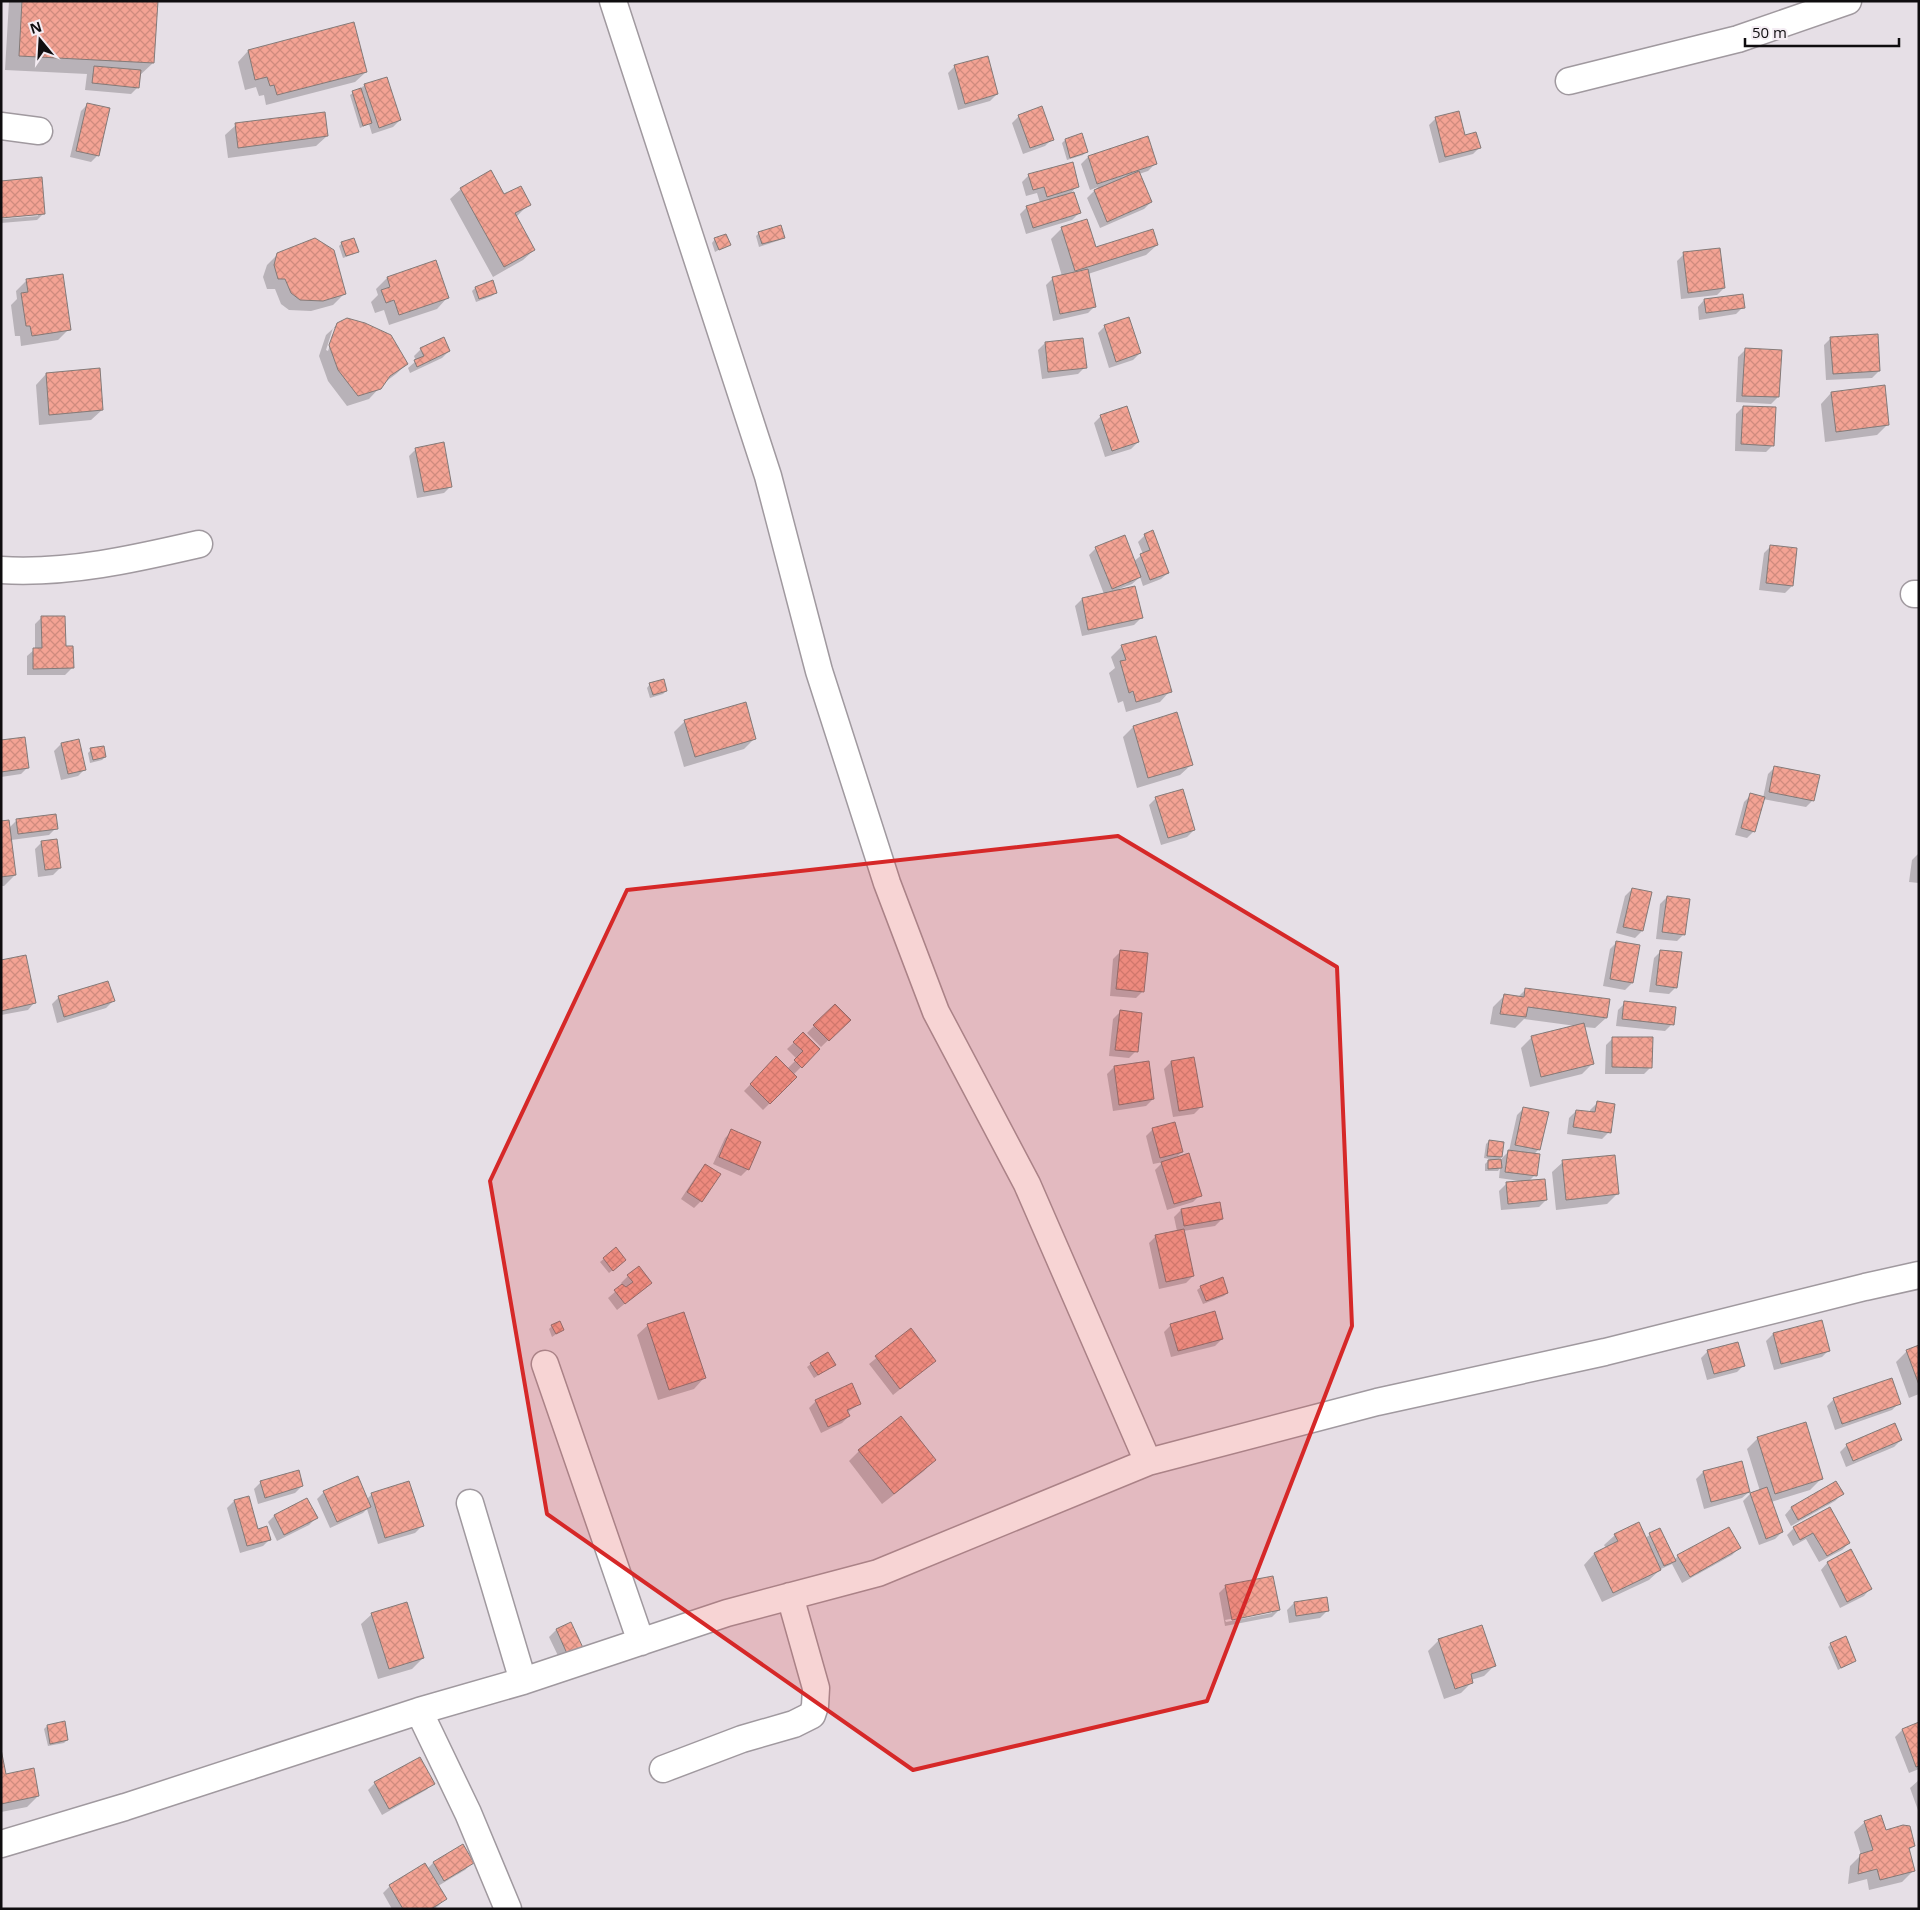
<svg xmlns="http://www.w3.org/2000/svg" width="1920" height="1910" viewBox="0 0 1920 1910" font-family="'Open Sans',sans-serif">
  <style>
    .shadow { fill: #0003; fill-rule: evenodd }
    .building { fill: url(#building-cross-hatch); stroke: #847a78 }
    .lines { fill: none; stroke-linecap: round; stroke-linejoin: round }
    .minor-casing { stroke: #a0999f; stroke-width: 29 }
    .minor { stroke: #fff; stroke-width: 26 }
    .marked { fill: #d62828; fill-opacity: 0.2; stroke: #d62828; stroke-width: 4; stroke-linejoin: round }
  </style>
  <defs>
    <pattern id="building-cross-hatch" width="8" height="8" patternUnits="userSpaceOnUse" patternTransform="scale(1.25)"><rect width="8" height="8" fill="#f3a394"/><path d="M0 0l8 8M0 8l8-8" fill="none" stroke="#cf8b7e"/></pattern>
  </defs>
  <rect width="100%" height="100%" fill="#e6dfe6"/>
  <!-- shadow -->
  <path class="shadow" d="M9 1H156L153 63 139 76 138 87 131 94 85 90 87 74 5 70Z
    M248 51 366 72 355 82 266 105 264 95 259 96 256 87 245 90 238 62Z
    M955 66 997 94 990 101 958 110 948 73Z
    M365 85 400 120 393 127 372 134 369 124 360 128 350 95Z
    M88 104 98 155 91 162 70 157 81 111Z
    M1019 116 1052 139 1045 146 1023 154 1012 123Z
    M1436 118 1464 136 1480 147 1473 154 1439 163 1429 125Z
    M236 125 327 136 316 146 228 158 225 135Z
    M1147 138 1155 164 1148 171 1139 174 1151 202 1144 209 1100 228 1087 198 1098 187 1090 190 1081 164 1088 157Z
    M1065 140 1086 152 1083 155 1067 160 1062 143Z
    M1029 175 1077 186 1069 195 1079 213 1072 220 1026 234 1020 214 1027 207 1040 203 1037 193 1026 196 1022 182Z
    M461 189 504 196 529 204 516 217 534 250 523 260 493 277 450 199Z
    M38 213H44L37 220 1 223V219L38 216Z
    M1062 228 1095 248 1157 245 1146 255 1088 274 1095 306 1088 313 1053 321 1046 285 1053 278 1062 276 1051 239Z
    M759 233 783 237 780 240 759 247 756 236Z
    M715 239 729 244 715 252 712 243Z
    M342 243 357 251 354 254 343 258 339 246Z
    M278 254 344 294 333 305 311 311 289 310 281 304 275 289H267L263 277 267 265Z
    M1684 254 1724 288 1717 295 1681 299 1677 261Z
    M436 262 447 298 437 309 389 325 384 310 375 313 371 302 378 295 376 289 387 278Z
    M27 280 69 329 58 340 21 346 20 336H15L11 305 17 299 16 291Z
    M492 282 496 292 492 296 476 302 472 291 475 288Z
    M1704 300 1743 307 1736 314 1699 320 1698 307Z
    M338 324 407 364 396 374 384 383 369 399 347 406 328 381 319 356 326 335ZM333 328H336L328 351 326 350Z
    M1105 326 1140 353 1133 360 1109 368 1098 333Z
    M1831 338 1879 371 1872 378 1826 380 1824 345Z
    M1045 343 1085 367 1078 374 1042 379 1038 350Z
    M421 349 449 351 442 358 410 373 408 368 416 361 414 356Z
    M1745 350 1778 397 1771 404 1736 402 1738 357Z
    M46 374 102 410 91 420 39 425 36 385Z
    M1831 393 1888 424 1877 435 1825 442 1821 404Z
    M1743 407 1773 445 1766 452 1735 451 1736 414Z
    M1101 416 1138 442 1131 449 1105 457 1094 423Z
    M416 449 451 486 444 493 417 498 409 456Z
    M1145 535 1168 573 1161 579 1143 586 1140 577 1132 584 1119 589 1141 618 1134 625 1082 636 1075 606 1082 599 1104 594 1089 555 1096 548 1133 562 1143 554 1138 542Z
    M1771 546 1792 586 1785 593 1759 590 1764 553Z
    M42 617 65 647 72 668 65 675H27V656L35 649V624Z
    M1122 646 1170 691 1160 702 1126 712 1123 701 1118 703 1109 673 1115 668 1111 657Z
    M650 684 666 691 663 694 650 698 647 688Z
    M685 721 755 738 744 749 684 767 674 732Z
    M1133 727 1191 765 1180 775 1137 788 1123 737Z
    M78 740 85 769 78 776 61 780 54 751 61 744Z
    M1 741 28 767 21 774 1 777Z
    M91 750 105 757 102 760 90 763 88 753Z
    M1775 767 1813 800 1806 807 1763 799 1754 831 1747 838 1735 835 1744 802 1751 795 1763 798 1768 774Z
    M1156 798 1194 830 1187 837 1161 845 1149 805Z
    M17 820 56 828 49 835 11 840 15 875 4 886H1V823L9 828Z
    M42 842 60 868 53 875 38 877 35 849Z
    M1919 853V883L1909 882 1912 860Z
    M1632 889 1642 931 1635 938 1616 933 1625 896Z
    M1667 897 1684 934 1677 941 1656 939 1660 904Z
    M1617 942 1632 983 1625 990 1603 986 1610 949Z
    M1661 951 1676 987 1669 994 1649 992 1654 958Z
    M1120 952 1143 991 1136 998 1110 996 1113 959Z
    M1 961 34 1003 28 1010 1 1015Z
    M1526 989 1606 1018 1595 1028 1584 1027 1593 1063 1582 1074 1530 1087 1521 1048 1532 1037 1576 1026 1524 1019 1515 1028 1490 1024 1493 1007 1504 996 1517 998Z
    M59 997 113 1001 106 1008 57 1023 52 1004Z
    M1625 1003 1672 1024 1665 1031 1616 1026 1618 1010Z
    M835 1005 849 1020 821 1047 807 1033Z
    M1120 1012 1136 1051 1129 1058 1109 1056 1113 1019Z
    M803 1034 819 1049 793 1075 796 1077 763 1110 744 1091 776 1058 787 1069 797 1059 787 1049Z
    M1613 1038 1651 1067 1644 1074H1605L1606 1045Z
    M1171 1062 1201 1107 1194 1114 1173 1117 1164 1069Z
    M1114 1067 1153 1099 1146 1106 1113 1111 1107 1074Z
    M1597 1103 1609 1132 1602 1139 1567 1134 1569 1118 1576 1111 1590 1113V1110Z
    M1524 1108 1539 1149 1534 1154 1535 1175 1529 1181 1546 1200 1539 1207 1501 1210 1499 1191 1506 1184 1520 1181 1499 1178 1500 1168 1498 1171H1485V1164L1490 1159 1484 1158 1486 1144 1489 1141 1501 1157 1497 1161H1501L1502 1158 1509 1151 1517 1115Z
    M1153 1129 1182 1152 1174 1159 1200 1195 1193 1202 1167 1210 1155 1170 1163 1162 1153 1164 1146 1136Z
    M732 1131 759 1143 748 1169 741 1176 713 1164 725 1138Z
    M1563 1162 1617 1194 1607 1204 1556 1210 1552 1172Z
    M705 1166 701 1201 694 1208 681 1199 698 1173Z
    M1181 1210 1222 1219 1215 1226 1183 1231 1193 1276 1186 1283 1159 1289 1149 1243 1156 1236 1177 1231 1174 1217Z
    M616 1249 622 1263 609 1273 600 1262Z
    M628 1276 643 1289 617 1310 608 1298 623 1285 621 1283Z
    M1201 1287 1227 1293 1224 1296 1203 1304 1197 1290Z
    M648 1325 704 1378 694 1389 658 1400 637 1335Z
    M1171 1325 1222 1339 1215 1346 1171 1357 1164 1332Z
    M552 1326 562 1330 552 1337 549 1329Z
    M911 1330 935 1361 893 1395 869 1364Z
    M1773 1334 1829 1350 1822 1357 1774 1370 1766 1341Z
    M1919 1347V1394L1909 1398 1896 1362 1907 1351Z
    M1708 1351 1744 1365 1737 1372 1707 1380 1701 1358Z
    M811 1364 831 1367 814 1378 807 1367Z
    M1834 1399 1899 1403 1892 1410 1835 1430 1827 1406Z
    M816 1401 860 1403 847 1413 849 1416 842 1423 821 1433 809 1408Z
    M1758 1438 1821 1479 1810 1490 1771 1502 1782 1532 1775 1539 1759 1545 1743 1501 1750 1494 1760 1491 1747 1449Z
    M1901 1440 1894 1447 1846 1467 1840 1452 1847 1445Z
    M859 1451 934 1460 924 1471 882 1504 849 1461Z
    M1741 1462 1749 1492 1742 1498 1704 1509 1696 1479 1703 1472Z
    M261 1482 302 1486 295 1493 258 1504 254 1489Z
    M324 1492 367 1499 372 1494 422 1526 415 1533 378 1544 367 1509 363 1513 330 1528 317 1499Z
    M1842 1494 1835 1501 1791 1526 1785 1515 1791 1508Z
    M234 1501 257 1530 270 1539 263 1546 240 1553 227 1508Z
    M1830 1508 1849 1543 1842 1550 1819 1562 1806 1539 1793 1546 1787 1535 1794 1528Z
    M274 1516 316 1518 309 1525 277 1541 268 1522Z
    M1660 1529 1674 1560 1678 1556 1739 1548 1732 1555 1682 1583 1672 1564 1661 1569 1649 1580 1602 1602 1584 1565 1594 1554 1606 1548 1604 1545 1615 1535 1645 1538Z
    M1851 1551 1870 1589 1864 1596 1840 1608 1821 1570 1827 1563Z
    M1226 1586 1279 1610 1272 1617 1225 1626 1219 1593ZM1272 1611V1613L1226 1622 1225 1620Z
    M1294 1603 1327 1611 1320 1618 1289 1623 1287 1610Z
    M372 1614 423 1658 412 1669 378 1679 361 1624Z
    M570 1624 583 1650 562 1664 549 1637 556 1630Z
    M1439 1640 1494 1666 1484 1676 1471 1680 1472 1682 1461 1693 1444 1699 1428 1651Z
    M1831 1644 1855 1661 1838 1670 1828 1647Z
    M1918 1724 1919 1769 1909 1773 1895 1737 1902 1730Z
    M47 1726 67 1740 64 1743 48 1746 44 1729Z
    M1 1756 5 1775 38 1796 27 1807 1 1812Z
    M1919 1780V1813L1910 1788Z
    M375 1783 433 1784 426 1790 382 1815 368 1790Z
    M1865 1822 1914 1846 1908 1851 1913 1871 1902 1882 1869 1890 1867 1879 1848 1884 1850 1866 1861 1855 1854 1832Z
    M462 1846 472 1863 465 1870 438 1886 445 1899 438 1906 434 1909H392L383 1893 390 1886 424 1865 427 1869 433 1863Z"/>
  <!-- building -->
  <path class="building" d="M22 1H158L154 63 19 56Z
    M354 22 367 72 277 95 274 85 270 86 267 77 255 80 248 50Z
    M988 56 998 94 965 104 954 65Z
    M94 66 141 70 139 88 92 83Z
    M387 77 401 120 379 128 364 84Z
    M361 88 372 123 363 126 352 91Z
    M87 103 110 108 99 156 76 151Z
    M1042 106 1054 140 1030 148 1018 115Z
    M1459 111 1465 135 1476 132 1481 148 1445 157 1435 117Z
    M325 112 328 136 238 148 235 123Z
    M1082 133 1088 152 1070 158 1065 139Z
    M1148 136 1157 164 1097 184 1088 156Z
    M1073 162 1079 187 1047 197 1044 187 1033 190 1028 174Z
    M491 170 504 194 521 186 531 205 515 213 535 250 504 267 460 188Z
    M1139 171 1152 202 1107 222 1094 190Z
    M42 177 45 214 1 218V181Z
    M1074 192 1081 213 1033 228 1026 206Z
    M1087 219 1096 247 1153 229 1158 245 1075 271 1061 227Z
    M781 225 785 238 762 244 758 232Z
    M726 234 731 245 719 250 714 238Z
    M315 238 334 250 346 294 323 301 300 300 291 293 285 279H278L274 265 277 253Z
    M354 238 359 252 346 256 341 242Z
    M1720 248 1725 288 1688 293 1683 252Z
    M436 260 449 298 399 315 394 300 386 303 381 290 390 287 387 277Z
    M1088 269 1096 307 1060 314 1052 277Z
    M63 274 71 330 32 336 30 326H26L21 293 28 292 26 279Z
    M493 280 497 293 479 299 475 287Z
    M1743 294 1745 308 1706 313 1704 299Z
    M1129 317 1141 353 1116 362 1104 325Z
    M347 318 365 323 391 335 408 364 390 376 381 389 358 396 338 370 329 345 337 323Z
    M1878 334 1880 371 1833 374 1830 337Z
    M444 337 450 351 417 367 414 360 424 356 420 348Z
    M1083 338 1087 368 1048 372 1045 342Z
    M1745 348 1782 350 1779 397 1742 396Z
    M100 368 103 410 49 415 46 373Z
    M1885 385 1889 425 1836 432 1831 392Z
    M1127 406 1139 442 1112 451 1100 415Z
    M1743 406 1776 407 1774 446 1741 444Z
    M444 442 452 487 424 492 415 448Z
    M1153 530 1169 573 1150 580 1140 554 1150 550 1144 534Z
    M1125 535 1141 577 1112 589 1095 547Z
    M1770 545 1797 548 1793 586 1766 583Z
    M1135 586 1143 618 1088 630 1082 598Z
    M41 616H65L66 646H73L74 668 33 669V648H42Z
    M1156 636 1172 692 1136 702 1133 691 1129 693 1120 661 1126 660 1121 645Z
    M664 679 667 691 653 695 649 683Z
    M746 702 756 739 695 757 684 720Z
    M1177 712 1193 765 1148 778 1133 726Z
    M25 737 29 768 1 772V740Z
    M79 739 86 770 68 774 61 743Z
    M104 746 106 757 93 760 90 748Z
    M1774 766 1820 775 1814 801 1769 792Z
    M1183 789 1195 830 1168 838 1155 797Z
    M1750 793 1765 797 1755 832 1741 828Z
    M56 814 58 829 18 834 16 819Z
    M9 820 16 875 1 877V821Z
    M57 839 61 868 45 870 41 841Z
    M1632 888 1652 892 1643 931 1623 927Z
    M1667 896 1690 899 1685 935 1662 932Z
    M1616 941 1640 945 1633 983 1610 979Z
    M1120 950 1148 953 1144 992 1116 989Z
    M1660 950 1682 952 1677 988 1656 985Z
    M26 955 36 1003 1 1011V960Z
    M108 981 115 1001 64 1017 58 996Z
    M1525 988 1610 999 1607 1018 1528 1007 1526 1017 1500 1014 1504 994 1524 997Z
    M1624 1001 1676 1007 1674 1025 1622 1019Z
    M835 1004 851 1020 829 1041 813 1025Z
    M1120 1010 1142 1013 1138 1052 1115 1050Z
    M1584 1023 1594 1064 1541 1077 1531 1036Z
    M803 1032 820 1049 802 1068 794 1060 803 1051 793 1042Z
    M1612 1037H1653L1652 1068 1612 1067Z
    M776 1056 797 1077 770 1104 750 1084Z
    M1194 1057 1203 1107 1179 1111 1171 1061Z
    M1149 1061 1154 1099 1119 1105 1114 1066Z
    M1597 1101 1615 1104 1611 1133 1573 1127 1576 1110 1595 1112Z
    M1523 1107 1549 1112 1540 1150 1515 1145Z
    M1175 1122 1183 1152 1160 1158 1152 1128Z
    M731 1129 761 1142 749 1170 719 1157Z
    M1489 1140 1504 1142 1502 1157 1487 1156Z
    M1508 1150 1540 1154 1537 1176 1505 1172Z
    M1189 1153 1202 1196 1174 1204 1161 1162Z
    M1615 1155 1619 1194 1566 1200 1562 1160Z
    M1501 1159 1502 1168 1488 1169V1160Z
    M705 1164 721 1174 702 1202 687 1192Z
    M1545 1179 1547 1200 1508 1204 1506 1182Z
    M1220 1202 1223 1219 1184 1226 1181 1209Z
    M1184 1229 1194 1276 1166 1282 1155 1235Z
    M616 1247 626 1260 613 1271 603 1258Z
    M639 1266 652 1283 625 1304 614 1290 622 1284 626 1287 633 1282 627 1275Z
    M1223 1277 1228 1293 1206 1301 1200 1286Z
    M1215 1311 1223 1339 1178 1351 1170 1324Z
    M684 1312 706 1378 669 1390 647 1324Z
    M1822 1320 1830 1351 1781 1364 1773 1333Z
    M560 1321 564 1330 556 1334 551 1325Z
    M911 1328 936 1361 900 1389 875 1356Z
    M1738 1342 1745 1366 1714 1374 1707 1350Z
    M1919 1345V1385L1906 1350Z
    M828 1352 836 1365 818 1375 810 1363Z
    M1892 1378 1901 1404 1842 1424 1833 1398Z
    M852 1383 861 1404 847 1410 850 1416 828 1427 815 1400Z
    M901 1416 936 1460 894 1494 858 1450Z
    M1806 1422 1823 1479 1775 1494 1757 1437Z
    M1895 1423 1902 1440 1853 1461 1846 1444Z
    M1742 1461 1750 1492 1711 1502 1703 1471Z
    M299 1470 303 1486 265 1498 260 1481Z
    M358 1476 371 1507 337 1522 323 1491Z
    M409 1481 424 1526 385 1538 371 1493Z
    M1836 1481 1844 1494 1798 1520 1791 1507Z
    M1767 1487 1783 1532 1766 1539 1750 1493Z
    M249 1496 258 1529 267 1526 271 1540 247 1546 234 1500Z
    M307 1498 318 1518 284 1535 274 1515Z
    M1830 1507 1850 1543 1827 1556 1813 1533 1800 1540 1793 1527Z
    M1639 1522 1661 1570 1613 1593 1594 1553 1618 1541 1614 1534Z
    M1729 1527 1741 1548 1690 1577 1677 1555Z
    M1660 1528 1676 1561 1664 1566 1649 1533Z
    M1851 1549 1872 1589 1847 1602 1827 1562Z
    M1273 1576 1280 1610 1232 1620 1225 1585Z
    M1327 1597 1329 1611 1296 1616 1294 1602Z
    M407 1602 424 1658 389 1669 371 1613Z
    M571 1622 584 1650 569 1658 556 1629Z
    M1482 1625 1496 1666 1471 1674 1473 1683 1455 1689 1438 1639Z
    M1846 1636 1856 1661 1841 1668 1830 1643Z
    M65 1721 68 1740 50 1744 47 1725Z
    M1919 1722V1766L1916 1767 1902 1729Z
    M1 1749 6 1774 34 1768 39 1796 1 1804Z
    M420 1757 435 1784 389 1809 374 1782Z
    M1881 1815 1886 1830 1903 1825 1910 1826 1915 1846 1909 1848 1915 1871 1880 1880 1877 1869 1858 1874 1860 1854 1873 1850 1864 1821Z
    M463 1844 474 1863 444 1881 433 1862Z
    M425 1863 447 1899 431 1909H403L389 1885Z"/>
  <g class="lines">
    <!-- minor casing -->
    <g class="minor-casing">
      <path id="minor" d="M613 1 768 476 819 671 887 883 936 1012 1027 1184 1148 1462
        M1569 81 1738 39 1848 1
        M1 126 39 131
        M1 570C69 574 134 559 199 544
        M1914 594H1919
        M545 1364 641 1642
        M470 1503 523 1681
        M419 1711 468 1813 508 1909
        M663 1769 742 1739 794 1724 812 1715 815 1706 816 1688 790 1596
        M1 1844 125 1807 419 1711 523 1681 727 1613 878 1573 1148 1462 1377 1402 1605 1352 1865 1287 1919 1275"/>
    </g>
    <!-- minor -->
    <use href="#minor" class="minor"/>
  </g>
  <!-- marked area -->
  <path class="marked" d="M1118 836 1337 967 1352 1326 1207 1701 913 1770 547 1514 490 1181 627 890Z"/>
  <!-- border -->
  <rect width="1920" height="1910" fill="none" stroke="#0f0d0f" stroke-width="5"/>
  <!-- north arrow -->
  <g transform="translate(40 40) rotate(342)" stroke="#f4ecf3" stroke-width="4" paint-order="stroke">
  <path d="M0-4L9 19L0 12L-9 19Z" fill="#0f0d0f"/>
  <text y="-8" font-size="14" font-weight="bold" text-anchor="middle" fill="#0f0d0f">N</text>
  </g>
  <!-- scale -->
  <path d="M1745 38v8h154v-8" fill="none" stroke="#0f0d0f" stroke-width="2.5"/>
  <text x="1752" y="38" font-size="15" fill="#0f0d0f" stroke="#f4ecf3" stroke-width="4" paint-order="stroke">50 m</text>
</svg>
